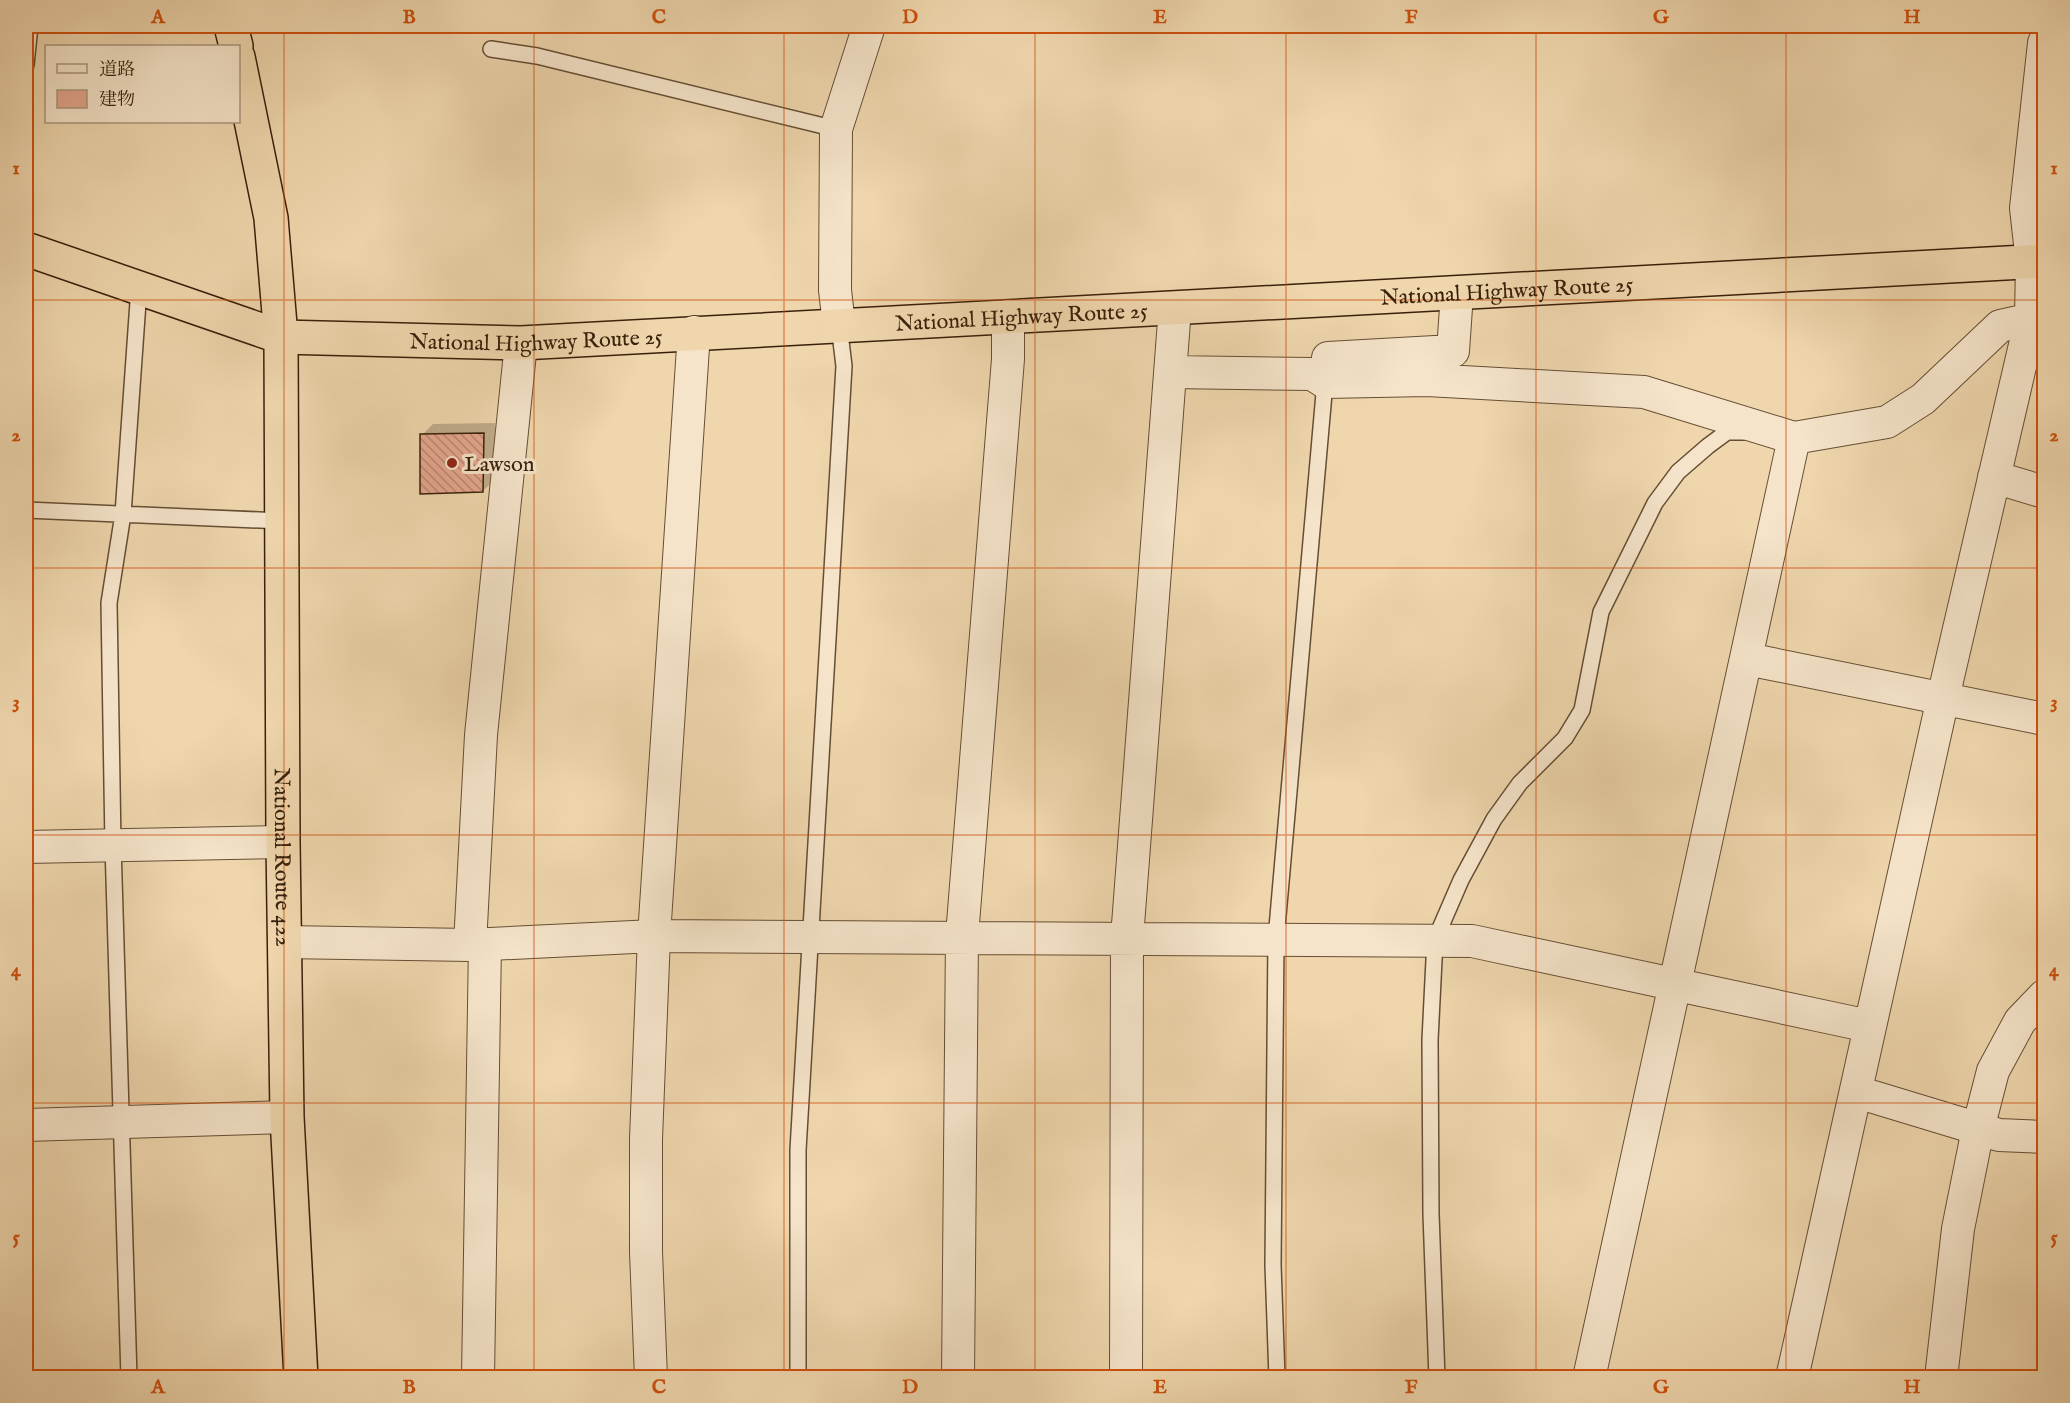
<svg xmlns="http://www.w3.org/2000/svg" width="2070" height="1403" viewBox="0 0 2070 1403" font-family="'IM FELL English','Noto Serif JP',serif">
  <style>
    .shadow { fill: #0003 }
    .building { fill: url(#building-back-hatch); stroke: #39200a; stroke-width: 1.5 }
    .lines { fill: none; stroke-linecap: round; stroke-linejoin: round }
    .service-casing { stroke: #664e33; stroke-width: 18 }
    .minor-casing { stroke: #664e33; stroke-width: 34 }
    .trunk-casing { stroke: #39200a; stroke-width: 36 }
    .service { stroke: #f5e4ca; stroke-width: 15 }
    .minor { stroke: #f5e4ca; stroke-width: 32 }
    .trunk { stroke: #efd6ad; stroke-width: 33 }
    .grid { fill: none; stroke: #ce500c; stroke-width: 1.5; stroke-opacity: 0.55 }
    .poi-dot { fill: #8f2418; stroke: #f5e4ca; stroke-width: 2 }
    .labels { text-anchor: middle; stroke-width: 6; stroke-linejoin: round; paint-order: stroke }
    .street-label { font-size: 22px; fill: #39200a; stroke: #f5e4ca }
    .poi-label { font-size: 22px; fill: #39200a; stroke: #f5e4ca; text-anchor: start }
    .neatline { fill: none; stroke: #ce500c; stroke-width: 2 }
    .grid-label { font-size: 20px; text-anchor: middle; font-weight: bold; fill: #ce500c }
  </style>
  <defs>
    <pattern id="building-back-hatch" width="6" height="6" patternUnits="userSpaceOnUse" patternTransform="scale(1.5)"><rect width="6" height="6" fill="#e5a68e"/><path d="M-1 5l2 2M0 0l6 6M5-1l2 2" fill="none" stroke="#bb8772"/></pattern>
  </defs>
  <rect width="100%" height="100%" fill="#efd6ad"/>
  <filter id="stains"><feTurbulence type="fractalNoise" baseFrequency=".00333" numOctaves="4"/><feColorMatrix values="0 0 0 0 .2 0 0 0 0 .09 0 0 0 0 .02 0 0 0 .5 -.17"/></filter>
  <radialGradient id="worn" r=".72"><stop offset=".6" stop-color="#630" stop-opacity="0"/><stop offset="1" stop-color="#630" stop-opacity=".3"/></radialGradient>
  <!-- shadow -->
  <path class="shadow" d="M495 423 494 480 483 491 422 435 433 424Z"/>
  <!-- building -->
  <path class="building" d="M484 433 483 492 420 494V434Z"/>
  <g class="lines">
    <!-- service casing -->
    <g class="service-casing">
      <path id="service" d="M491 49 537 56 836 129
        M26 65 30 26
        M26 510 282 521
        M129 1378 113 845 109 603 123 514 139 288
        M798 1378V1150L844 366 839 325
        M1277 1378 1273 1265 1276 939 1325 382
        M1437 1378 1431 1214 1430 1040 1435 940 1461 880 1494 819 1520 783 1565 738 1582 710 1601 612 1655 503 1678 472 1708 446 1727 432H1744"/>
    </g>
    <!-- minor casing -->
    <g class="minor-casing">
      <path id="minor" d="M1457 293 1453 351 1328 358 1325 382 1427 380 1644 392 1794 438 1589 1378
        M839 325 835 290 836 129 869 26
        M1171 372 1312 374 1325 382
        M1794 438 1887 422 1923 399 2000 326 2031 319
        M1994 477 2044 492
        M1747 659 2044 719
        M26 847 283 842
        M284 942 470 945 654 936 1472 941 1869 1026
        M470 945 481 735 521 343
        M1857 1092 1999 1135 2044 1137
        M26 1125 287 1117
        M478 1378 485 944
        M651 1378 646 1252V1139L654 936 694 332
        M958 1378 962 936 1008 359V316
        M1126 1378 1127 938 1175 308
        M1792 1378 1943 698 2031 319 2032 262 2026 208 2044 43
        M1941 1378 1958 1229 1978 1129 1993 1071 2020 1021 2044 996"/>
    </g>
    <!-- trunk casing -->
    <g class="trunk-casing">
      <g id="trunk">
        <path d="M231 26 236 46"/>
        <path id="s1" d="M238 57 271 218 281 337 283 842 287 1117 301 1378"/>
        <path id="s2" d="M26 249 281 337 521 343 2044 261"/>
      </g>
    </g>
    <!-- service -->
    <use href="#service" class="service"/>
    <!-- minor -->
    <use href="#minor" class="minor"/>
    <!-- trunk -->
    <use href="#trunk" class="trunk"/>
  </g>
  <!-- grid -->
  <path class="grid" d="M284 26V1378M534 26V1378M784 26V1378M1035 26V1378M1286 26V1378M1536 26V1378M1786 26V1378M26 300H2044M26 568H2044M26 835H2044M26 1103H2044"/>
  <!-- markers -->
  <circle class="poi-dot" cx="452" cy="463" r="6"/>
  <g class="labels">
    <!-- street labels -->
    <g class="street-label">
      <text dy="8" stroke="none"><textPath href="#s2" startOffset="1497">National Highway Route 25</textPath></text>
      <text dy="8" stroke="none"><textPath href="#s2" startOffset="1011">National Highway Route 25</textPath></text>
      <text dy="8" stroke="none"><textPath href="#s2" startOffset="525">National Highway Route 25</textPath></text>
      <text dy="8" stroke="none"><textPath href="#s1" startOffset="804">National Route 422</textPath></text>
    </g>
    <!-- poi labels -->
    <g class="poi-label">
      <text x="464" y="471">Lawson</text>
    </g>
  </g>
  <!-- margin -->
  <rect width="2070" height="1403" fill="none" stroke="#efd6ad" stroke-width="66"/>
  <!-- legend -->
  <rect x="45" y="45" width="195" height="78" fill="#f5e4ca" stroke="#aa967d" stroke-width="1.5"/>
  <rect x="57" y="64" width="30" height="9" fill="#f5e4ca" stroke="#aa967d" stroke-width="1.5"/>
  <text x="99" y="75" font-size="18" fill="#39200a">道路</text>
  <rect x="57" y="90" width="30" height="18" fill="#e5a68e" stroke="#aa967d" stroke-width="1.5"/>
  <text x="99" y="105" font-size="18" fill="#39200a">建物</text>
  <rect x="33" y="33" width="2004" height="1337" class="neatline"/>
  <g class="grid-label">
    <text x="158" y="23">A</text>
    <text x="409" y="23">B</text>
    <text x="659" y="23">C</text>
    <text x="910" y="23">D</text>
    <text x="1160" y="23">E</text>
    <text x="1411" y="23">F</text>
    <text x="1661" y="23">G</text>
    <text x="1912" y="23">H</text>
    <text x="16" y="174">1</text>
    <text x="2054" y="174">1</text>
    <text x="16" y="441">2</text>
    <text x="2054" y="441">2</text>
    <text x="16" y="708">3</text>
    <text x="2054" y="708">3</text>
    <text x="16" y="976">4</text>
    <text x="2054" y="976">4</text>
    <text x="16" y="1243">5</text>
    <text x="2054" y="1243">5</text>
    <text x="158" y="1393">A</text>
    <text x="409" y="1393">B</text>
    <text x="659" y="1393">C</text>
    <text x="910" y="1393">D</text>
    <text x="1160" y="1393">E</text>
    <text x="1411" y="1393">F</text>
    <text x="1661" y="1393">G</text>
    <text x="1912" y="1393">H</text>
  </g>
  <rect width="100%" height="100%" filter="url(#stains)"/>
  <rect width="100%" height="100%" fill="url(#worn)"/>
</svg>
